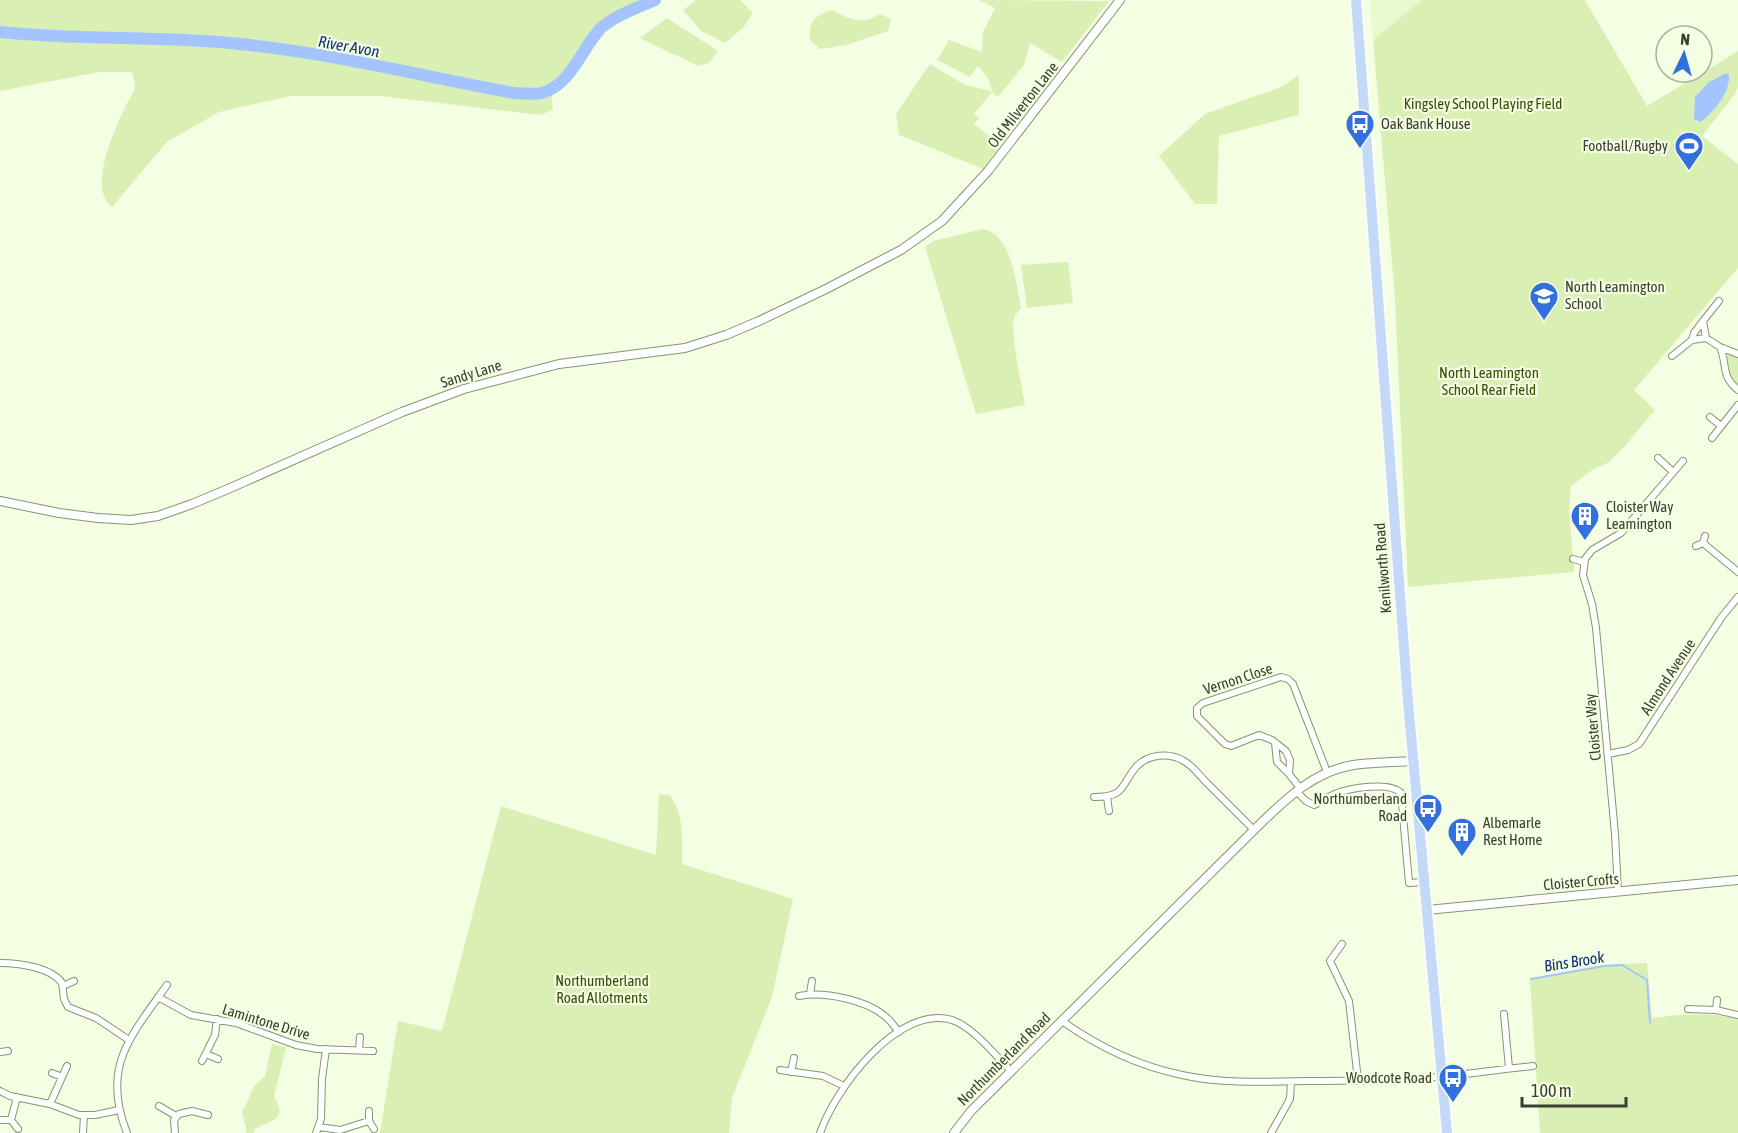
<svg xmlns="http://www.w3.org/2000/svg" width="1738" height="1133" viewBox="0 0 1738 1133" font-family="'Asap Condensed',sans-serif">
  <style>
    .built { fill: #e9f9ce }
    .green { fill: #daefb4 }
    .water { fill: #a3c4ff }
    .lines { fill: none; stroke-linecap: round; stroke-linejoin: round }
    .stream { stroke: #a3c4ff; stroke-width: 2 }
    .river { stroke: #a3c4ff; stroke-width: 12 }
    .minor-casing { stroke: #879372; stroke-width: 8 }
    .tertiary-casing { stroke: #879372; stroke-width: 10 }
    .trunk-casing { stroke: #fff; stroke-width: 13 }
    .minor { stroke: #fff; stroke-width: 6 }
    .tertiary { stroke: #fff; stroke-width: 8 }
    .trunk { stroke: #c4d8f8; stroke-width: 10 }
    .labels { text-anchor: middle; stroke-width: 4.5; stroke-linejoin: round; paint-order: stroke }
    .park-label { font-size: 15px; fill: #3a4c00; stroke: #f4fee2 }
    .street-label { font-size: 15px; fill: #3a3f31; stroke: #f4fee2 }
    .poi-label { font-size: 15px; fill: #3a3f31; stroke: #f4fee2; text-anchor: start }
    .water-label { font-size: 16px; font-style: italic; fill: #0d3173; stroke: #f4fee2 }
  </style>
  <rect width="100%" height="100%" fill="#f4fee2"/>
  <!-- built -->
  <path class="built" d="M1370 0H1422L1373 40Z"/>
  <!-- green -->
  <path class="green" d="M0 0H655L617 17 601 29 566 77 546 90 551 89 553 110 540 115 381 96H291L219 112 167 142 112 207C87 189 115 129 125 107 128 101 134 92 135 86 135 82 133 76 132 72H100L0 91Z
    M696 0H740L753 13 743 28 725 43 701 31 683 10Z
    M979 0 1109 1 1062 62 1030 43 1024 65 998 97 992 92 974 114 979 118 974 124 1001 145 983 169 899 135 896 114 930 64 965 85 992 91 988 78 978 66 970 77 937 60 949 40 982 52 983 32 995 8Z
    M1422 0H1585L1647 106 1738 51V87L1735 94 1702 136 1738 164V268L1634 390 1655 410 1624 447 1609 462 1591 471 1571 486 1569 507 1574 572 1408 587 1395 298 1373 40Z
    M831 10C851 19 860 26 880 14L891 19 888 31 846 45 820 49 810 40C809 20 814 17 831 10Z
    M667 18 718 51 709 63 698 66 640 38Z
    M1299 75V115L1219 136 1217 204H1195L1159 156 1205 114 1281 87Z
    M983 229C1012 234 1016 284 1021 308 1019 311 1016 313 1015 316 1008 326 1023 390 1025 405L976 414 925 247 933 241Z
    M1068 262 1073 303 1027 308 1021 265Z
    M1729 354 1738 358V385L1730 378 1727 356Z
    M659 794 670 795C685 816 682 840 682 864L793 899 772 997 732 1098 729 1133H380L398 1021 442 1031 501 806 656 855Z
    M1647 963 1652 1018C1683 1014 1707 1012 1738 1019V1133H1540L1530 979 1602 965Z
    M272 1044 286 1048 274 1096C288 1120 273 1119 255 1129L253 1133H246V1127L242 1113 254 1086 265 1076Z"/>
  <!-- water -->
  <path class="water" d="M1726 73 1729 75C1730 93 1714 111 1701 122L1694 119 1695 97 1709 82Z"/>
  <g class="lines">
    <!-- stream -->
    <path class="stream" d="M1531 979 1604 966 1622 965 1647 980 1650 1023"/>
    <!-- river -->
    <path class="river" d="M0 32C83 41 167 35 250 45 339 55 427 77 514 93 523 93 534 95 542 93 572 84 581 49 601 28 616 15 637 8 655 0"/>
    <!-- minor casing -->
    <g class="minor-casing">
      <path id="minor" d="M1706 338 1703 321 1719 301
        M1692 340 1694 333 1703 321
        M1720 347C1728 366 1720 375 1738 390
        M1672 356 1692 340 1706 338 1720 347 1738 354
        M1710 417 1721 426
        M1712 438 1738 405
        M1658 458 1673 472
        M1703 543 1738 572
        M1696 546 1703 543 1705 536
        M1573 559 1584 562
        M1275 743 1277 762 1289 774
        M1608 754 1628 750 1639 744 1721 618 1738 597
        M1300 788 1289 774 1290 760 1286 751 1272 740 1259 735 1231 746 1225 744 1197 716V708L1203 703 1281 677 1288 679 1293 684 1327 772
        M1296 791 1306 801 1314 805C1321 802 1328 797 1335 794 1349 788 1390 781 1401 793L1409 883 1424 882
        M1094 797C1126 797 1120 786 1136 767 1148 754 1169 752 1184 761 1193 766 1200 776 1207 783 1223 799 1238 814 1254 830
        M1107 797 1109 811
        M1618 892 1615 834 1596 628 1592 604 1583 575 1585 559 1592 550 1621 533 1683 461
        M1342 944 1330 961 1349 1001 1358 1080
        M0 963C18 963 51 967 62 983L64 999 68 1007 96 1018 129 1040
        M63 986 74 981
        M810 994 812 981
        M799 996C824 991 868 1000 887 1018 892 1022 895 1028 899 1032
        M158 997 191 1015 236 1023 296 1045 317 1049 373 1051
        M1688 1009 1716 1010 1738 1015
        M1716 1010 1717 1000
        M1504 1014 1509 1068
        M1062 1021C1097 1046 1139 1066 1182 1075 1222 1084 1264 1082 1305 1081 1349 1081 1394 1080 1438 1077 1469 1074 1501 1069 1533 1066
        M359 1050 360 1037
        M0 1052 8 1051
        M206 1054 218 1059
        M202 1061 215 1035 217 1019
        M780 1070 823 1076 844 1086
        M791 1072 794 1058
        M52 1073 62 1077
        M0 1091 10 1096 50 1104 79 1115H95L119 1110
        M50 1104 67 1066
        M159 1106 176 1116
        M369 1111V1121L374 1129
        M0 1120H11L18 1129
        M11 1120 17 1097
        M319 1127 340 1130 369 1121
        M83 1133 84 1115
        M127 1133C101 1067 130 1037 167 985
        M175 1133 174 1120 179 1114 192 1111 208 1115
        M316 1133 321 1119 322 1079 326 1049
        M820 1133C835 1089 898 1004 952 1020 973 1027 995 1055 1011 1071
        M1271 1133 1290 1099 1291 1082"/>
    </g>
    <!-- tertiary casing -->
    <g class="tertiary-casing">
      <path id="tertiary" d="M0 501 59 513 98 518 131 520 158 516 192 504 228 489 402 412 464 389 559 364 685 348 726 335 759 321 826 289 901 250 942 221 988 171 1120 0
        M1427 910 1738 880
        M954 1133 971 1111 1254 830C1283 802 1311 772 1353 765 1373 762 1394 762 1414 761"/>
    </g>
    <!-- trunk casing -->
    <g class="trunk-casing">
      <path id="trunk" d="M1356 0 1408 702 1447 1133"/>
    </g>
    <!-- minor -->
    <use href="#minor" class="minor"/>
    <!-- tertiary -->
    <use href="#tertiary" class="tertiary"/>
    <!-- trunk -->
    <use href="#trunk" class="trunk"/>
  </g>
  <!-- icons -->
  <defs>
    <g id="bus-pin" transform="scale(1.5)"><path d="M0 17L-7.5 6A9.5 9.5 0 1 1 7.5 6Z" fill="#336fdd" stroke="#f4fee2"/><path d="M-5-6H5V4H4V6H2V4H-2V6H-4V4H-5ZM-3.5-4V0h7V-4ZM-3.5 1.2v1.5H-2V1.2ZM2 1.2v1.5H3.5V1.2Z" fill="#fff"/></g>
    <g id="stadium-pin" transform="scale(1.5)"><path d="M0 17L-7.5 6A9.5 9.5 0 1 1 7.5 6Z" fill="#336fdd" stroke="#f4fee2"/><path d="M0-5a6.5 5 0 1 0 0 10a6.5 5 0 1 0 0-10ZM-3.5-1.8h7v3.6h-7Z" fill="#fff"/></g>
    <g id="school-pin" transform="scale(1.5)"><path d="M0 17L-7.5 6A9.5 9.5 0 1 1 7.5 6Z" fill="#336fdd" stroke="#f4fee2"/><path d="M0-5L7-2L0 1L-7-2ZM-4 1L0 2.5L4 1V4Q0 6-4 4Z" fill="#fff"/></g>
    <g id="building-pin" transform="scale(1.5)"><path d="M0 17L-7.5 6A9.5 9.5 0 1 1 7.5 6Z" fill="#336fdd" stroke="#f4fee2"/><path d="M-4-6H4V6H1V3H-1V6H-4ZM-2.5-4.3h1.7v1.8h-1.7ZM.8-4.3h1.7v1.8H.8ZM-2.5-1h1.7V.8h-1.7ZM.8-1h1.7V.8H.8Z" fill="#fff"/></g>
  </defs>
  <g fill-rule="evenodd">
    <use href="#bus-pin" x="1360" y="124"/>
    <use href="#stadium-pin" x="1689" y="146"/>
    <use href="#school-pin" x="1544" y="296"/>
    <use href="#building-pin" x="1585" y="516"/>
    <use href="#bus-pin" x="1428" y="808"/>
    <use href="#building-pin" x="1462" y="832"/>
    <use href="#bus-pin" x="1453" y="1078"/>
  </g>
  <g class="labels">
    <!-- park labels -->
    <g class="park-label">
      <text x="1483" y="109">Kingsley School Playing Field</text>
      <text x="1489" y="378">North Leamington<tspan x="1489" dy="17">School Rear Field</tspan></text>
      <text x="602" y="986">Northumberland<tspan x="602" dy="17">Road Allotments</tspan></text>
    </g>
    <!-- street labels -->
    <g class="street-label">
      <text transform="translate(1023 105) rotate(-52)" y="5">Old Milverton Lane</text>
      <text transform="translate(471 374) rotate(-17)" y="5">Sandy Lane</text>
      <text transform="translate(1383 568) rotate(-94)" y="5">Kenilworth Road</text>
      <text transform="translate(1668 677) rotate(-57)" y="5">Almond Avenue</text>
      <text transform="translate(1238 679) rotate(-18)" y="5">Vernon Close</text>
      <text transform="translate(1593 727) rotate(-95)" y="5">Cloister Way</text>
      <text transform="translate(1581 882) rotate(-5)" y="5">Cloister Crofts</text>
      <text transform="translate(266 1022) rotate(17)" y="5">Lamintone Drive</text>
      <text transform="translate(1004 1059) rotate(-45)" y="5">Northumberland Road</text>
    </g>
    <!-- poi labels -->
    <g class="poi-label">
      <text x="1381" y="129">Oak Bank House</text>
      <text x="1668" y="151" text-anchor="end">Football/Rugby</text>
      <text x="1565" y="292">North Leamington<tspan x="1565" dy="17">School</tspan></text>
      <text x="1606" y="512">Cloister Way<tspan x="1606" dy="17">Leamington</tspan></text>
      <text x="1407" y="804" text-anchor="end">Northumberland<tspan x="1407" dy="17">Road</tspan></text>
      <text x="1483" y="828">Albemarle<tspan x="1483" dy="17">Rest Home</tspan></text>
      <text x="1432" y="1083" text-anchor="end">Woodcote Road</text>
    </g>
    <!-- water labels -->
    <g class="water-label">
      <text transform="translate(349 46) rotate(10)" y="6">River Avon</text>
      <text transform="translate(1574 961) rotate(-9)" y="6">Bins Brook</text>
    </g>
  </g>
  <!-- north arrow -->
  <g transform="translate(1684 54) rotate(5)"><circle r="28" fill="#f4fee2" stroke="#aab29b" stroke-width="1.5"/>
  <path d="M0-4.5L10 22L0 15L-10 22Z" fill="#336fdd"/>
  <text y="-9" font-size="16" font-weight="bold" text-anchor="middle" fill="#3a3f31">N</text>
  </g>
  <!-- scale -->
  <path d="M1522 1097v9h104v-9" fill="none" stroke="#3a3f31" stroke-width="3"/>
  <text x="1531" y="1097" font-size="18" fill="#3a3f31" stroke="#f4fee2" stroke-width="4.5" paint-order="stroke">100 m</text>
</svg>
